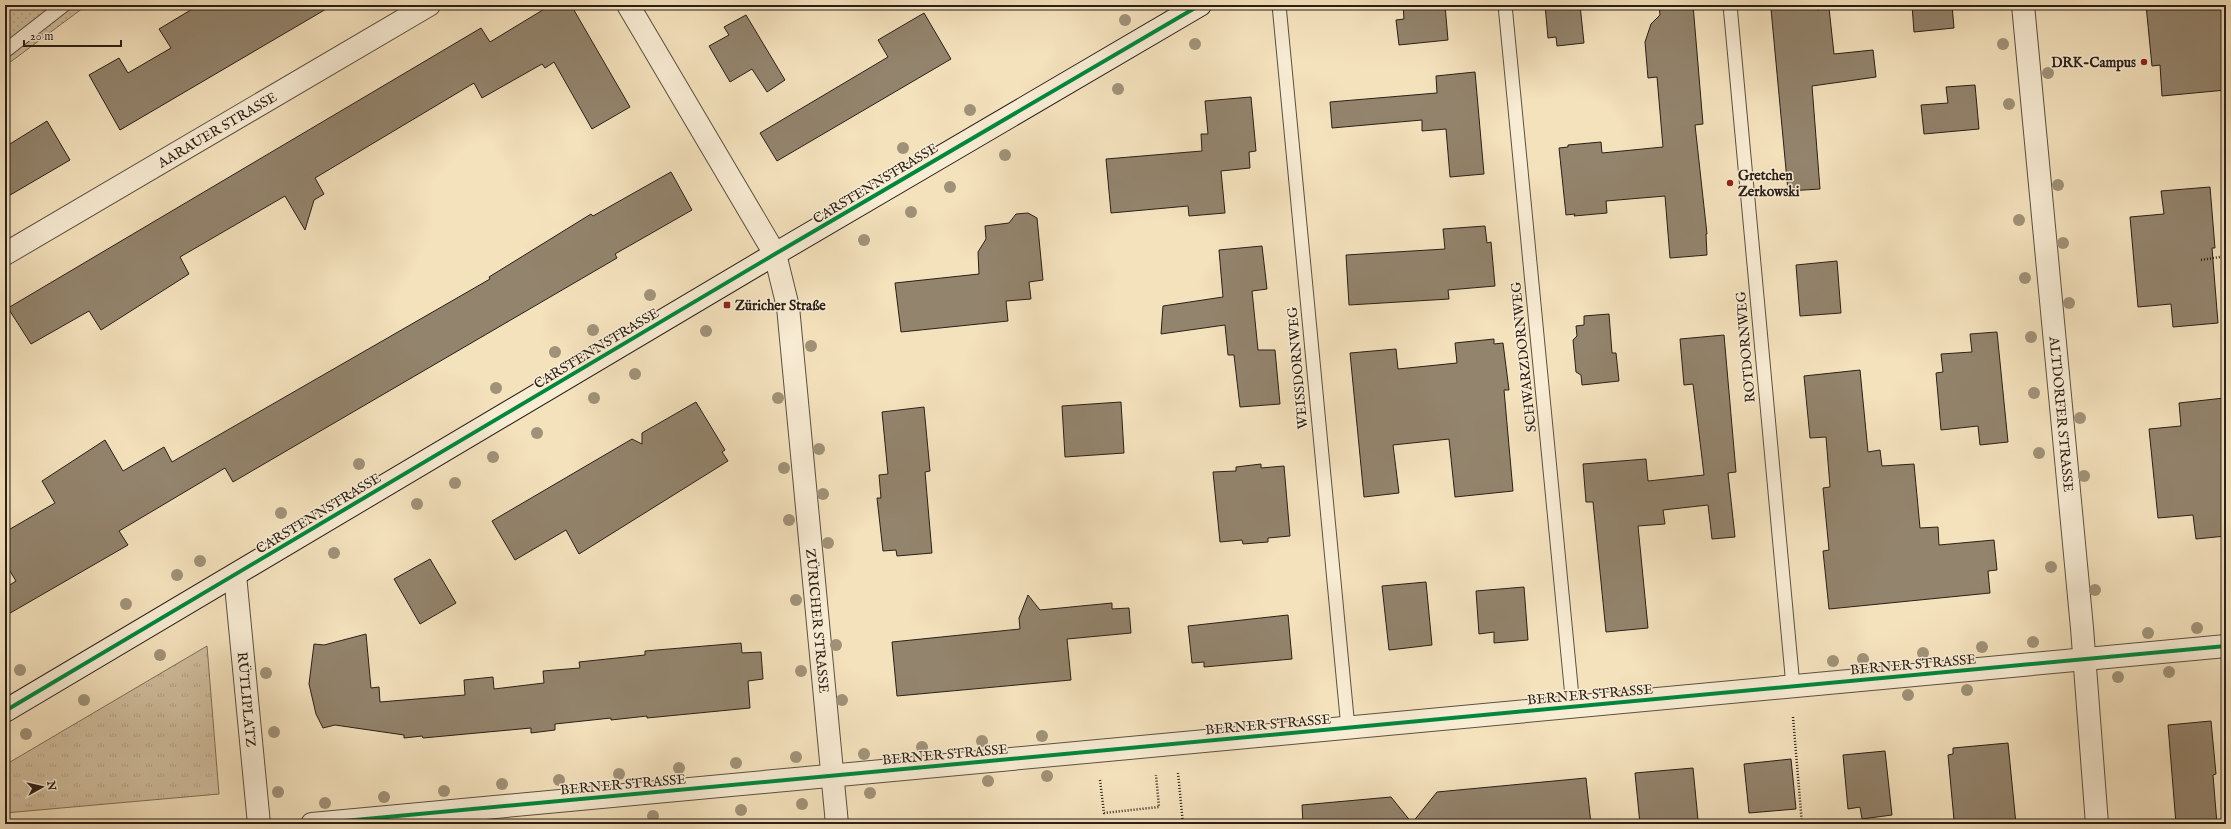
<svg xmlns="http://www.w3.org/2000/svg" width="2231" height="829" viewBox="0 0 2231 829" font-family="'IM FELL English',serif">
  <style>
    .park { fill: url(#park-tufts); stroke: #7e705c }
    .garden { fill: url(#garden-dots); stroke: #7e705c }
    .building { fill: #93846d; stroke: #2a1f17 }
    .lines { fill: none; stroke-linecap: round; stroke-linejoin: round }
    .lane-casing { stroke: #5c5040; stroke-width: 15 }
    .street-casing { stroke: #5c5040; stroke-width: 24 }
    .secondary-casing { stroke: #2a1f17; stroke-width: 24 }
    .path { stroke: #2a1f17; stroke-width: 2.5; stroke-dasharray: 1 2; stroke-linecap: butt }
    .lane { stroke: #f8ecd4; stroke-width: 13 }
    .street { stroke: #f8ecd4; stroke-width: 22 }
    .secondary { stroke: #f8ecd4; stroke-width: 22 }
    .cycleway-casing { stroke: #f8ecd4; stroke-width: 6 }
    .cycleway { stroke: #00873e; stroke-width: 4 }
    .tree { fill: #a09278 }
    .poi-dot { fill: #8f2418; stroke: #f8ecd4; stroke-width: 1.5 }
    .labels { text-anchor: middle; stroke-width: 3; stroke-linejoin: round; paint-order: stroke }
    .poi-label { font-size: 14px; font-weight: bold; fill: #2a1f17; stroke: #f8ecd4; text-anchor: start }
    .street-label { font-size: 14px; fill: #2a1f17; stroke: #f8ecd4 }
  </style>
  <defs>
    <pattern id="park-tufts" width="24" height="20" patternUnits="userSpaceOnUse"><rect width="24" height="20" fill="#d2c1a1"/><path d="M3 7l-1-3M5 7V3M7 7l1-3M15 17l-1-3M17 17v-4M19 17l1-3" fill="none" stroke="#b4a58a"/></pattern>
    <pattern id="garden-dots" width="8" height="8" patternUnits="userSpaceOnUse"><rect width="8" height="8" fill="#d2c1a1"/><path d="M2 2h.1M6 6h.1" fill="none" stroke="#b4a58a" stroke-width="1.8" stroke-linecap="round"/></pattern>
  </defs>
  <rect width="100%" height="100%" fill="#f4e2bd"/>
  <filter id="stains"><feTurbulence type="fractalNoise" baseFrequency=".005" numOctaves="4"/><feColorMatrix values="0 0 0 0 .2 0 0 0 0 .09 0 0 0 0 .02 0 0 0 .5 -.17"/></filter>
  <radialGradient id="worn" r=".72"><stop offset=".6" stop-color="#630" stop-opacity="0"/><stop offset="1" stop-color="#630" stop-opacity=".3"/></radialGradient>
  <!-- park -->
  <path class="park" d="M207 646 219 794 5 813V765Z"/>
  <!-- garden -->
  <path class="garden" d="M5 5H87L5 66Z"/>
  <!-- building -->
  <path class="building" d="M199 5H333L120 130 89 75 119 58 128 73 171 48 159 29Z
    M551 5H571L630 107 592 129 554 62 545 68 542 64 482 98 474 83 315 178 324 194 314 200 305 230 285 196 180 257 189 274 101 330 89 311 31 344 8 308 481 28 490 42Z
    M1403 5H1445L1448 40 1399 45 1396 20 1404 19Z
    M1545 5H1580L1584 43 1557 46 1556 37 1548 38Z
    M1659 5H1693L1703 124 1695 125 1707 234H1706L1707 255 1670 258 1665 196 1606 201 1607 213 1574 216 1575 214 1566 215 1559 148 1568 147V145L1601 142 1602 153 1663 147 1657 77 1648 78 1645 42 1651 24 1660 15Z
    M1816 5 1817 10 1829 8 1834 54 1873 50 1876 77 1812 86 1820 189 1788 191 1771 9Z
    M1912 5H1952L1954 28 1914 32Z
    M2146 5H2226V90L2162 96 2160 65 2152 66Z
    M924 13 951 59 777 161 760 133 888 57 878 40Z
    M746 15 785 80 767 92 752 69 730 82 709 46 729 35 724 27Z
    M1475 72 1484 174 1450 177 1446 129 1422 131V120L1332 128 1330 102 1437 93 1436 76Z
    M1975 85 1979 129 1924 134 1921 105 1948 103 1946 87Z
    M1251 97 1256 151 1249 152 1250 168 1221 171 1225 213 1189 216 1188 206 1111 213 1106 159 1202 151 1201 134H1208L1205 101Z
    M47 121 70 160 5 198V147Z
    M671 172 692 210 615 254 617 258 233 482 225 468 119 531 128 545 5 616V588L16 581 5 563V532L55 503 42 481 105 440 123 471 164 447 172 462 490 279 489 277 591 214 593 216Z
    M2210 187 2215 248H2212L2218 323 2173 327 2171 304 2138 307 2130 217 2164 214 2161 191Z
    M1028 213 1037 218 1043 280 1029 282 1031 299 1006 301 1008 321 901 332 895 283 979 274 978 252 986 239 985 226 1009 223 1016 214Z
    M1485 226 1487 243 1491 242 1495 286 1448 290 1449 299 1349 305 1346 255 1445 249 1443 229Z
    M1262 246 1267 289 1252 291 1258 350H1275L1280 404 1240 407 1234 355H1228L1225 325 1161 334 1163 306 1223 297 1219 250Z
    M1837 261 1841 313 1800 316 1796 265Z
    M1609 314 1612 353H1616L1619 381 1582 385 1581 375 1576 372 1573 340 1577 336 1576 326 1584 325V316Z
    M1997 332 2008 442 1980 445 1978 426 1941 430 1936 373 1943 372 1941 354 1972 352 1970 334Z
    M1724 335 1736 472 1728 473 1735 537 1712 539 1708 505 1663 510 1665 524 1638 526 1648 628 1606 632 1593 502H1586L1583 464 1646 459 1648 481 1704 475 1693 384 1684 385 1680 339Z
    M1494 339V344L1503 343 1509 390H1504L1513 491 1455 497 1449 439 1393 445 1399 493 1364 497 1350 353 1396 349 1398 369 1457 363 1455 343Z
    M1860 370 1868 452 1880 450 1882 466 1914 464 1920 528 1938 527 1939 545 1994 540 1997 570 1988 571 1990 593 1829 609 1823 551 1829 550 1823 488 1830 487 1826 437 1810 438 1804 376Z
    M2224 398 2226 536 2196 539 2193 515 2158 518 2149 429 2181 426 2179 403Z
    M696 402 725 450 722 452 728 461 579 554 566 530 515 560 492 521 632 439 642 444V433Z
    M1121 402 1124 453 1065 457 1062 406Z
    M924 407 930 471 925 472 932 553 897 556 896 550 883 551 877 498H881L879 475 888 474 882 412Z
    M1261 464V468L1284 466 1290 536 1268 538V542L1243 544 1242 540 1220 542 1213 472 1236 471V467Z
    M430 559 456 603 420 624 394 579Z
    M1426 582 1432 645 1389 650 1382 586Z
    M1524 587 1528 640 1494 643V632L1479 634 1476 591Z
    M1028 595 1040 610 1112 603V609L1129 608 1131 633 1067 639 1071 680 897 696 892 642 1020 629 1019 618Z
    M1288 615 1292 659 1204 667V662L1192 663 1188 626Z
    M366 634 371 688 379 687 380 702 465 695 464 680 493 677 494 689 544 683 543 671 580 668 579 662 645 655V651L741 643 742 653 761 652 763 679 748 681 750 708 647 718V716L611 720V718L555 724V730L531 733V728L423 738 422 736 404 738V735L335 725 323 728 316 714 309 684 314 644 324 645Z
    M2211 721 2216 774 2213 775 2217 824H2176L2168 725Z
    M2008 743 2016 824H1962L1961 820H1954L1948 755 1953 754V748Z
    M1885 751 1892 815 1862 819 1860 807 1848 809 1843 755Z
    M1791 759 1796 809 1749 813 1744 764Z
    M1693 768 1698 820 1640 824 1635 773Z
    M1586 778 1591 824H1303L1302 805 1391 797 1412 823 1437 792Z"/>
  <g class="lines">
    <!-- lane casing -->
    <g class="lane-casing">
      <path id="lane" d="M1279 5 1348 728
        M1505 5 1573 707
        M1730 5 1793 686
        M5 51 64 5"/>
    </g>
    <!-- street casing -->
    <g class="street-casing">
      <g id="street">
        <path id="s1" d="M628 5 775 254 788 307 837 824"/>
        <path id="s2" d="M2023 5 2082 628 2097 824"/>
        <path id="s3" d="M5 254 429 5"/>
        <path id="s4" d="M235 575 259 824"/>
        <path d="M312 824 2226 646"/>
      </g>
    </g>
    <!-- secondary casing -->
    <g class="secondary-casing">
      <path id="secondary" d="M5 711 775 254 1200 5"/>
    </g>
    <!-- path -->
    <path class="path" d="M2201 260 2226 256
      M1793 717 1802 824
      M1178 773 1183 824
      M1100 780 1104 813 1159 807 1156 775"/>
    <!-- lane -->
    <use href="#lane" class="lane"/>
    <!-- street -->
    <use href="#street" class="street"/>
    <!-- secondary -->
    <use href="#secondary" class="secondary"/>
    <!-- cycleway casing -->
    <g class="cycleway-casing">
      <path id="cycleway" d="M5 711 775 254 1200 5
        M312 824 2226 646"/>
    </g>
    <!-- cycleway -->
    <use href="#cycleway" class="cycleway"/>
  </g>
  <!-- trees -->
  <g class="tree">
    <circle cx="1125" cy="20" r="6"/>
    <circle cx="1195" cy="44" r="6"/>
    <circle cx="2003" cy="44" r="6"/>
    <circle cx="2048" cy="73" r="6"/>
    <circle cx="1118" cy="89" r="6"/>
    <circle cx="2009" cy="104" r="6"/>
    <circle cx="970" cy="110" r="6"/>
    <circle cx="903" cy="148" r="6"/>
    <circle cx="1005" cy="155" r="6"/>
    <circle cx="2058" cy="185" r="6"/>
    <circle cx="950" cy="187" r="6"/>
    <circle cx="911" cy="212" r="6"/>
    <circle cx="2019" cy="220" r="6"/>
    <circle cx="864" cy="240" r="6"/>
    <circle cx="2063" cy="243" r="6"/>
    <circle cx="2025" cy="278" r="6"/>
    <circle cx="650" cy="295" r="6"/>
    <circle cx="2069" cy="303" r="6"/>
    <circle cx="593" cy="330" r="6"/>
    <circle cx="706" cy="331" r="6"/>
    <circle cx="2031" cy="337" r="6"/>
    <circle cx="811" cy="346" r="6"/>
    <circle cx="555" cy="352" r="6"/>
    <circle cx="635" cy="374" r="6"/>
    <circle cx="496" cy="388" r="6"/>
    <circle cx="2034" cy="393" r="6"/>
    <circle cx="594" cy="398" r="6"/>
    <circle cx="778" cy="398" r="6"/>
    <circle cx="2080" cy="418" r="6"/>
    <circle cx="537" cy="433" r="6"/>
    <circle cx="819" cy="449" r="6"/>
    <circle cx="2039" cy="453" r="6"/>
    <circle cx="493" cy="457" r="6"/>
    <circle cx="359" cy="464" r="6"/>
    <circle cx="784" cy="468" r="6"/>
    <circle cx="2084" cy="476" r="6"/>
    <circle cx="455" cy="483" r="6"/>
    <circle cx="823" cy="494" r="6"/>
    <circle cx="417" cy="504" r="6"/>
    <circle cx="281" cy="513" r="6"/>
    <circle cx="789" cy="520" r="6"/>
    <circle cx="828" cy="543" r="6"/>
    <circle cx="334" cy="553" r="6"/>
    <circle cx="200" cy="561" r="6"/>
    <circle cx="2051" cy="567" r="6"/>
    <circle cx="177" cy="575" r="6"/>
    <circle cx="2095" cy="590" r="6"/>
    <circle cx="796" cy="600" r="6"/>
    <circle cx="126" cy="604" r="6"/>
    <circle cx="2197" cy="628" r="6"/>
    <circle cx="2148" cy="633" r="6"/>
    <circle cx="2033" cy="642" r="6"/>
    <circle cx="836" cy="645" r="6"/>
    <circle cx="1982" cy="647" r="6"/>
    <circle cx="1923" cy="653" r="6"/>
    <circle cx="160" cy="655" r="6"/>
    <circle cx="1863" cy="659" r="6"/>
    <circle cx="1833" cy="661" r="6"/>
    <circle cx="20" cy="670" r="6"/>
    <circle cx="801" cy="671" r="6"/>
    <circle cx="2169" cy="672" r="6"/>
    <circle cx="266" cy="673" r="6"/>
    <circle cx="2118" cy="677" r="6"/>
    <circle cx="1967" cy="690" r="6"/>
    <circle cx="1908" cy="695" r="6"/>
    <circle cx="84" cy="700" r="6"/>
    <circle cx="842" cy="700" r="6"/>
    <circle cx="274" cy="732" r="6"/>
    <circle cx="26" cy="734" r="6"/>
    <circle cx="1042" cy="736" r="6"/>
    <circle cx="982" cy="741" r="6"/>
    <circle cx="922" cy="747" r="6"/>
    <circle cx="864" cy="754" r="6"/>
    <circle cx="796" cy="757" r="6"/>
    <circle cx="736" cy="763" r="6"/>
    <circle cx="679" cy="768" r="6"/>
    <circle cx="619" cy="774" r="6"/>
    <circle cx="1047" cy="776" r="6"/>
    <circle cx="559" cy="780" r="6"/>
    <circle cx="988" cy="781" r="6"/>
    <circle cx="502" cy="784" r="6"/>
    <circle cx="444" cy="791" r="6"/>
    <circle cx="278" cy="792" r="6"/>
    <circle cx="870" cy="793" r="6"/>
    <circle cx="384" cy="797" r="6"/>
    <circle cx="325" cy="803" r="6"/>
    <circle cx="802" cy="804" r="6"/>
    <circle cx="741" cy="810" r="6"/>
    <circle cx="653" cy="816" r="6"/>
  </g>
  <!-- markers -->
  <g class="poi-dot">
    <circle cx="2144" cy="62" r="4"/>
    <circle cx="1730" cy="183" r="4"/>
    <rect x="723" y="301" width="8" height="8" rx="2"/>
  </g>
  <g class="labels">
    <!-- poi labels -->
    <g class="poi-label">
      <text x="2136" y="67" text-anchor="end">DRK-Campus</text>
      <text x="1738" y="180">Gretchen<tspan x="1738" dy="16">Zerkowski</tspan></text>
      <text x="735" y="310">Züricher Straße</text>
    </g>
    <!-- street labels -->
    <g class="street-label">
      <text dy="5" stroke="none"><textPath href="#s3" startOffset="246">AARAUER STRASSE</textPath></text>
      <text transform="translate(875 183) rotate(-31)" y="5">CARSTENNSTRASSE</text>
      <text transform="translate(1745 347) rotate(-95)" y="5">ROTDORNWEG</text>
      <text transform="translate(596 348) rotate(-31)" y="5">CARSTENNSTRASSE</text>
      <text transform="translate(1523 357) rotate(-96)" y="5">SCHWARZDORNWEG</text>
      <text transform="translate(1297 368) rotate(-95)" y="5">WEISSDORNWEG</text>
      <text dy="5" stroke="none"><textPath href="#s2" startOffset="411">ALTDORFER STRASSE</textPath></text>
      <text transform="translate(318 513) rotate(-31)" y="5">CARSTENNSTRASSE</text>
      <text dy="5" stroke="none"><textPath href="#s1" startOffset="659">ZÜRICHER STRASSE</textPath></text>
      <text transform="translate(1913 664) rotate(-5)" y="5">BERNER STRASSE</text>
      <text transform="translate(1590 694) rotate(-5)" y="5">BERNER STRASSE</text>
      <text dy="5" stroke="none"><textPath href="#s4" startOffset="125">RÜTLIPLATZ</textPath></text>
      <text transform="translate(1268 724) rotate(-5)" y="5">BERNER STRASSE</text>
      <text transform="translate(945 754) rotate(-5)" y="5">BERNER STRASSE</text>
      <text transform="translate(623 784) rotate(-5)" y="5">BERNER STRASSE</text>
    </g>
  </g>
  <!-- margin -->
  <rect width="2231" height="829" fill="none" stroke="#f4e2bd" stroke-width="20"/>
  <rect x="6" y="6" width="2219" height="817" fill="none" stroke="#2a1f17" stroke-width="2"/>
  <rect x="10" y="10" width="2211" height="809" fill="none" stroke="#2a1f17"/>
  <!-- north arrow -->
  <g transform="translate(42 787) rotate(82)" stroke="#f8ecd4" stroke-width="3" paint-order="stroke">
  <path d="M0-3L7 15L0 10L-7 15Z" fill="#2a1f17"/>
  <text y="-6" font-size="11" font-weight="bold" text-anchor="middle" fill="#2a1f17">N</text>
  </g>
  <!-- scale -->
  <path d="M24 40v6h97v-6" fill="none" stroke="#2a1f17" stroke-width="2"/>
  <text x="30" y="40" font-size="12" fill="#2a1f17" stroke="#f8ecd4" stroke-width="3" paint-order="stroke">20 m</text>
  <rect width="100%" height="100%" filter="url(#stains)"/>
  <rect width="100%" height="100%" fill="url(#worn)"/>
</svg>
